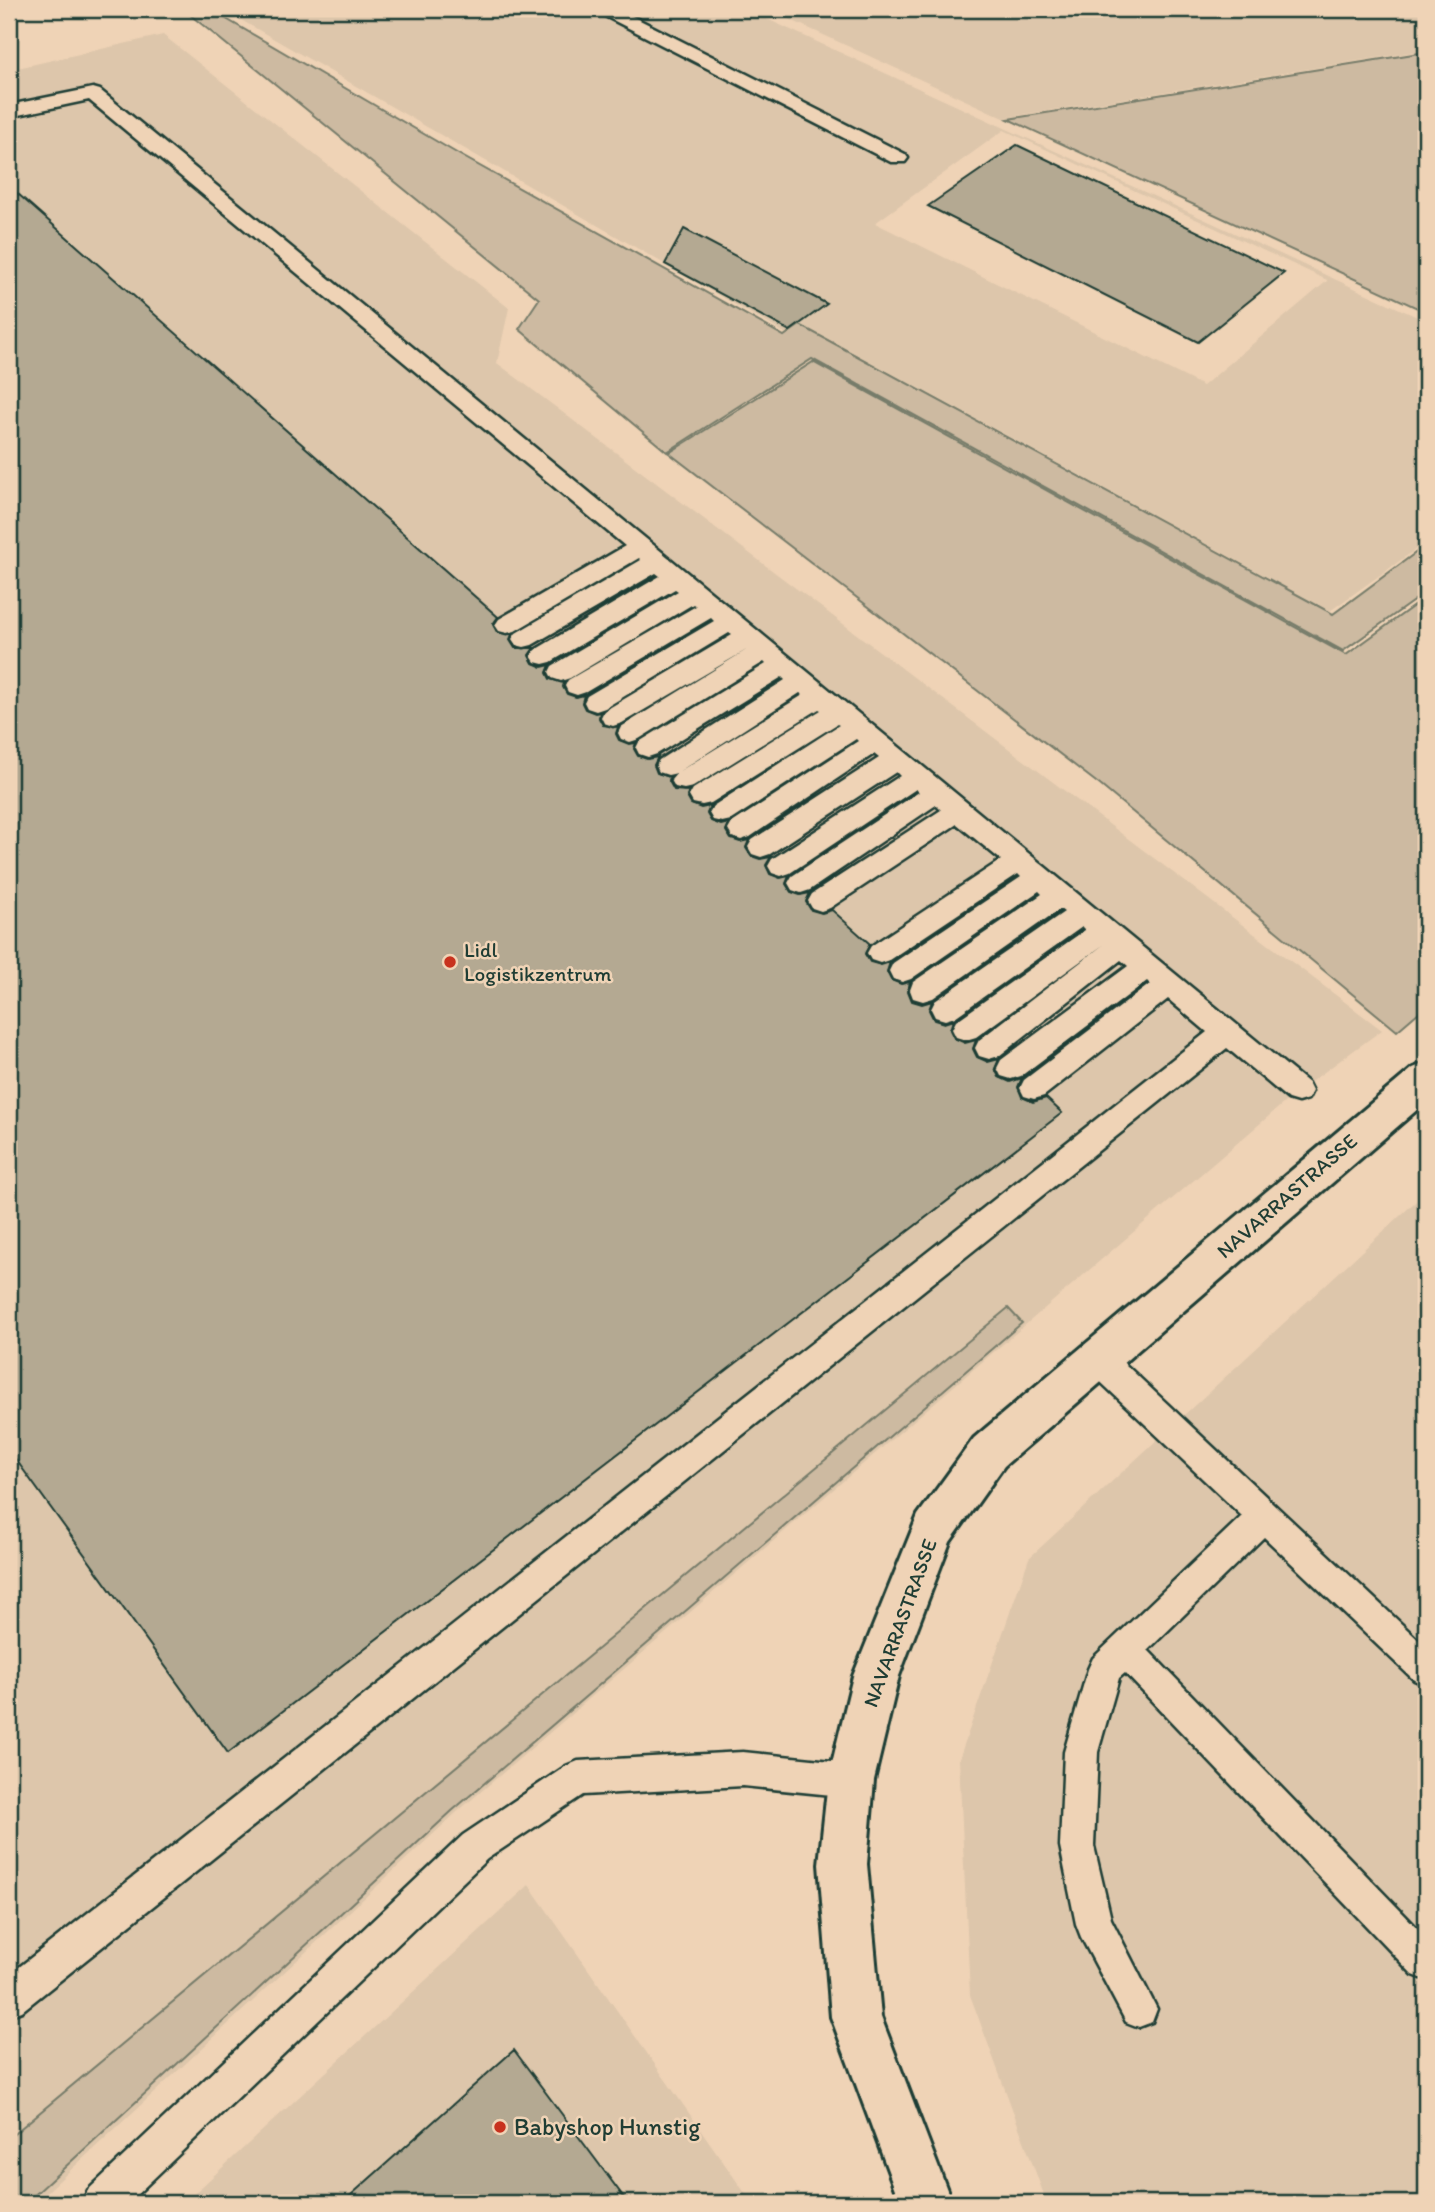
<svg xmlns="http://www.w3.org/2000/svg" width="1435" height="2212" viewBox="0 0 1435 2212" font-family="Itim,sans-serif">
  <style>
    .built { fill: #ddc6ab; fill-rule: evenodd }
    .green { fill: #cdbaa1; stroke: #767c6a; stroke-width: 2 }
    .building { fill: #b4a992; stroke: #1f3d34; stroke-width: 2 }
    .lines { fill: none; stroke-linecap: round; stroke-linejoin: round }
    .service-casing { stroke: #1f3d34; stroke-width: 5 }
    .minor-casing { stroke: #1f3d34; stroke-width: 6 }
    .service { fill: #efd3b6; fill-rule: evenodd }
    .minor { fill: #efd3b6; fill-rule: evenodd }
    .poi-dot { fill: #c8321e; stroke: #efd3b6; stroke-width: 2.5 }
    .labels { text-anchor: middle; stroke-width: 5; stroke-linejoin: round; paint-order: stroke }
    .poi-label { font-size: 21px; fill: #1f3d34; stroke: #efd3b6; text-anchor: start }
    .street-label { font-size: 21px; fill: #1f3d34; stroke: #efd3b6 }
    .near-poi-label { font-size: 24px; fill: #1f3d34; stroke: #efd3b6; text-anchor: start }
  </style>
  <rect width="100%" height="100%" fill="#efd3b6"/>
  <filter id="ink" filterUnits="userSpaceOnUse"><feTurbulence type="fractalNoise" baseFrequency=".0143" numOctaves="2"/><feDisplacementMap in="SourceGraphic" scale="14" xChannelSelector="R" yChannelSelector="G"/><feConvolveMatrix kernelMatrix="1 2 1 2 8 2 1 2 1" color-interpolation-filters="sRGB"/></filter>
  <g filter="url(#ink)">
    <!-- built -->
    <path class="built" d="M243 9H745L1426 321V542L1330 611 801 324 786 334 229 13ZM1004 130 1327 280V281L1203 386 875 223Z
      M767 9H1426V50L1004 118Z
      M163 35 509 308 497 363 1382 1030 1298 1091 456 1813 35 2203H9V70Z
      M1426 1192V2203H1047L970 1995 959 1759 1029 1558Z
      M529 1885 752 2203H184Z"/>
    <!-- green -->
    <path class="green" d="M183 9H227L216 13 460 155 784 336 800 325 1333 614 1426 545V592L1343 651 812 359 667 452 519 329 539 299Z
      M1426 52V312L1008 119Z
      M813 362 1346 655 1426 597V1006L1397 1031 1100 785 669 453Z
      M1008 1308 1022 1323 452 1811 26 2203H9V2138Z"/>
    <!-- building -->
    <path class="building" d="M1017 145 1284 273 1198 342 928 206Z
      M9 186 498 617 493 624 497 632 512 634 510 640 515 648H534L529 655 533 663 542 667 550 665 547 673 550 679 564 683 563 687 567 694 576 697 584 695 582 703 585 709 595 713 600 712 599 718 603 725 618 727 616 734 619 740 629 744 636 743 634 749 638 756 647 759 658 757 654 765 657 773 670 777 669 781 674 790 689 791 687 797 691 804 701 808 710 806 707 814 711 821 721 825 729 823 726 831 731 839 740 842 749 840 746 848 751 856 760 859 771 857 766 865 770 874 780 878 789 876 786 884 791 892 800 895 810 893 806 902 811 910 822 913 832 910 870 944 865 954 870 962 881 965 890 962 887 972 891 980 901 984 910 982 908 991 912 1001 922 1004 932 1001 929 1010 934 1020 944 1023 953 1020 950 1030 954 1038 965 1043 976 1040 973 1049 977 1057 988 1062 999 1059 995 1069 999 1077 1010 1082 1022 1078 1018 1087 1022 1097 1033 1102 1046 1098 1062 1113 228 1753 9 1450Z
      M684 229 827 304 790 331 665 264Z
      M514 2050 628 2203H342Z"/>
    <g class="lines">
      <!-- service casing -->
      <g class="service-casing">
        <path id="service" d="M596 9H618L905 154 908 158 905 162H891L599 13Z
          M93 88 100 90 1157 959 1308 1083 1312 1091 1308 1099 1298 1102 1288 1099 1227 1048 22 2011 9 2016V1975L1207 1032 1168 999 1044 1096 1034 1099 1024 1096 1020 1088 1024 1080 1150 984 1147 981 1021 1076 1011 1079 1001 1076 997 1068 1001 1060 1128 966 1121 960 999 1056 989 1059 979 1056 975 1048 979 1040 1103 945 976 1037 966 1040 956 1037 952 1029 956 1021 1085 930 1082 927 955 1017 945 1020 935 1017 931 1009 935 1001 1064 912 1060 909 933 998 923 1001 913 998 910 990 913 982 1042 894 1039 891 911 979 902 982 893 979 889 971 893 963 1021 877 1018 874 889 960 880 963 871 960 867 953 871 946 1001 860 957 824 830 908 821 911 812 908 808 901 812 894 941 810 936 805 810 890 801 893 792 890 788 883 792 876 919 792 916 789 790 873 781 876 772 873 768 866 772 859 900 776 896 772 770 854 761 857 752 854 748 847 752 840 879 758 874 754 750 837 741 840 732 837 728 830 732 823 858 741 856 739 731 820 722 822 713 820 709 813 713 806 839 725 837 724 711 803 702 805 693 803 689 796 693 789 821 710 819 709 693 787 684 789 675 787 671 780 677 773 668 775 659 772 656 766 659 760 785 680 782 677 657 754 648 757 639 754 636 748 639 742 766 664 764 662 639 739 630 742 621 739 618 733 621 727 748 649 622 723 613 726 604 723 601 717 604 711 732 635 729 633 605 708 596 711 587 708 584 702 587 696 714 621 711 618 586 692 577 695 568 692 565 686 568 680 696 606 693 604 570 678 561 681 552 678 549 672 552 666 678 591 675 589 551 662 543 664 535 662 531 656 535 650 660 576 656 573 532 645 524 647 516 645 512 639 516 633 641 560 639 558 515 631 507 633 499 631 495 625 499 619 625 546 89 100 9 117V105ZM800 693 803 695 678 772Z
          M1098 1345 1109 1349 1426 1647V1685L1414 1680 1264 1537 1148 1650 1426 1937V1980L1413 1975 1125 1673 1119 1678 1098 1752 1094 1846 1111 1919 1157 2009 1152 2022 1139 2027 1126 2022 1081 1937 1076 1924 1060 1846 1064 1752 1088 1669 1093 1658 1242 1516 1087 1369 1083 1359 1087 1349Z
          M743 1752 851 1763 863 1768 868 1780 863 1792 851 1797 743 1786 583 1795 487 1859 128 2203H82L88 2190 463 1835 566 1766 578 1761Z"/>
      </g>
      <!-- minor casing -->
      <g class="minor-casing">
        <path id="minor" d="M1426 1063V1102L1004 1466 950 1542 899 1676 874 1780 867 1864 881 2017 952 2203H900L831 2017 819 1864 828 1780 853 1676 918 1515 974 1438 1413 1068Z"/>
      </g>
      <!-- service -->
      <use href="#service" class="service"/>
      <!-- minor -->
      <use href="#minor" class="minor"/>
    </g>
  </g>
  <!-- markers -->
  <g class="poi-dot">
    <circle cx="450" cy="962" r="7"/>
    <circle cx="500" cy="2127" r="7"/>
  </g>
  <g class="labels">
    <!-- poi labels -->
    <g class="poi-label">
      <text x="464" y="957">Lidl<tspan x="464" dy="24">Logistikzentrum</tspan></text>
    </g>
    <!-- street labels -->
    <g class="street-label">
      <text transform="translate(1287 1196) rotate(-41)" y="7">NAVARRASTRASSE</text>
      <text transform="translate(900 1623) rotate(-70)" y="7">NAVARRASTRASSE</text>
    </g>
    <!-- near-poi labels -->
    <g class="near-poi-label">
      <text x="514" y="2135">Babyshop Hunstig</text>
    </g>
  </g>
  <!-- margin -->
  <rect width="1435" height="2212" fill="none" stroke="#efd3b6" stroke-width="35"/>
  <rect x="18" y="18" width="1400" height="2177" fill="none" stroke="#1f3d34" stroke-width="2.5" filter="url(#ink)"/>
</svg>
